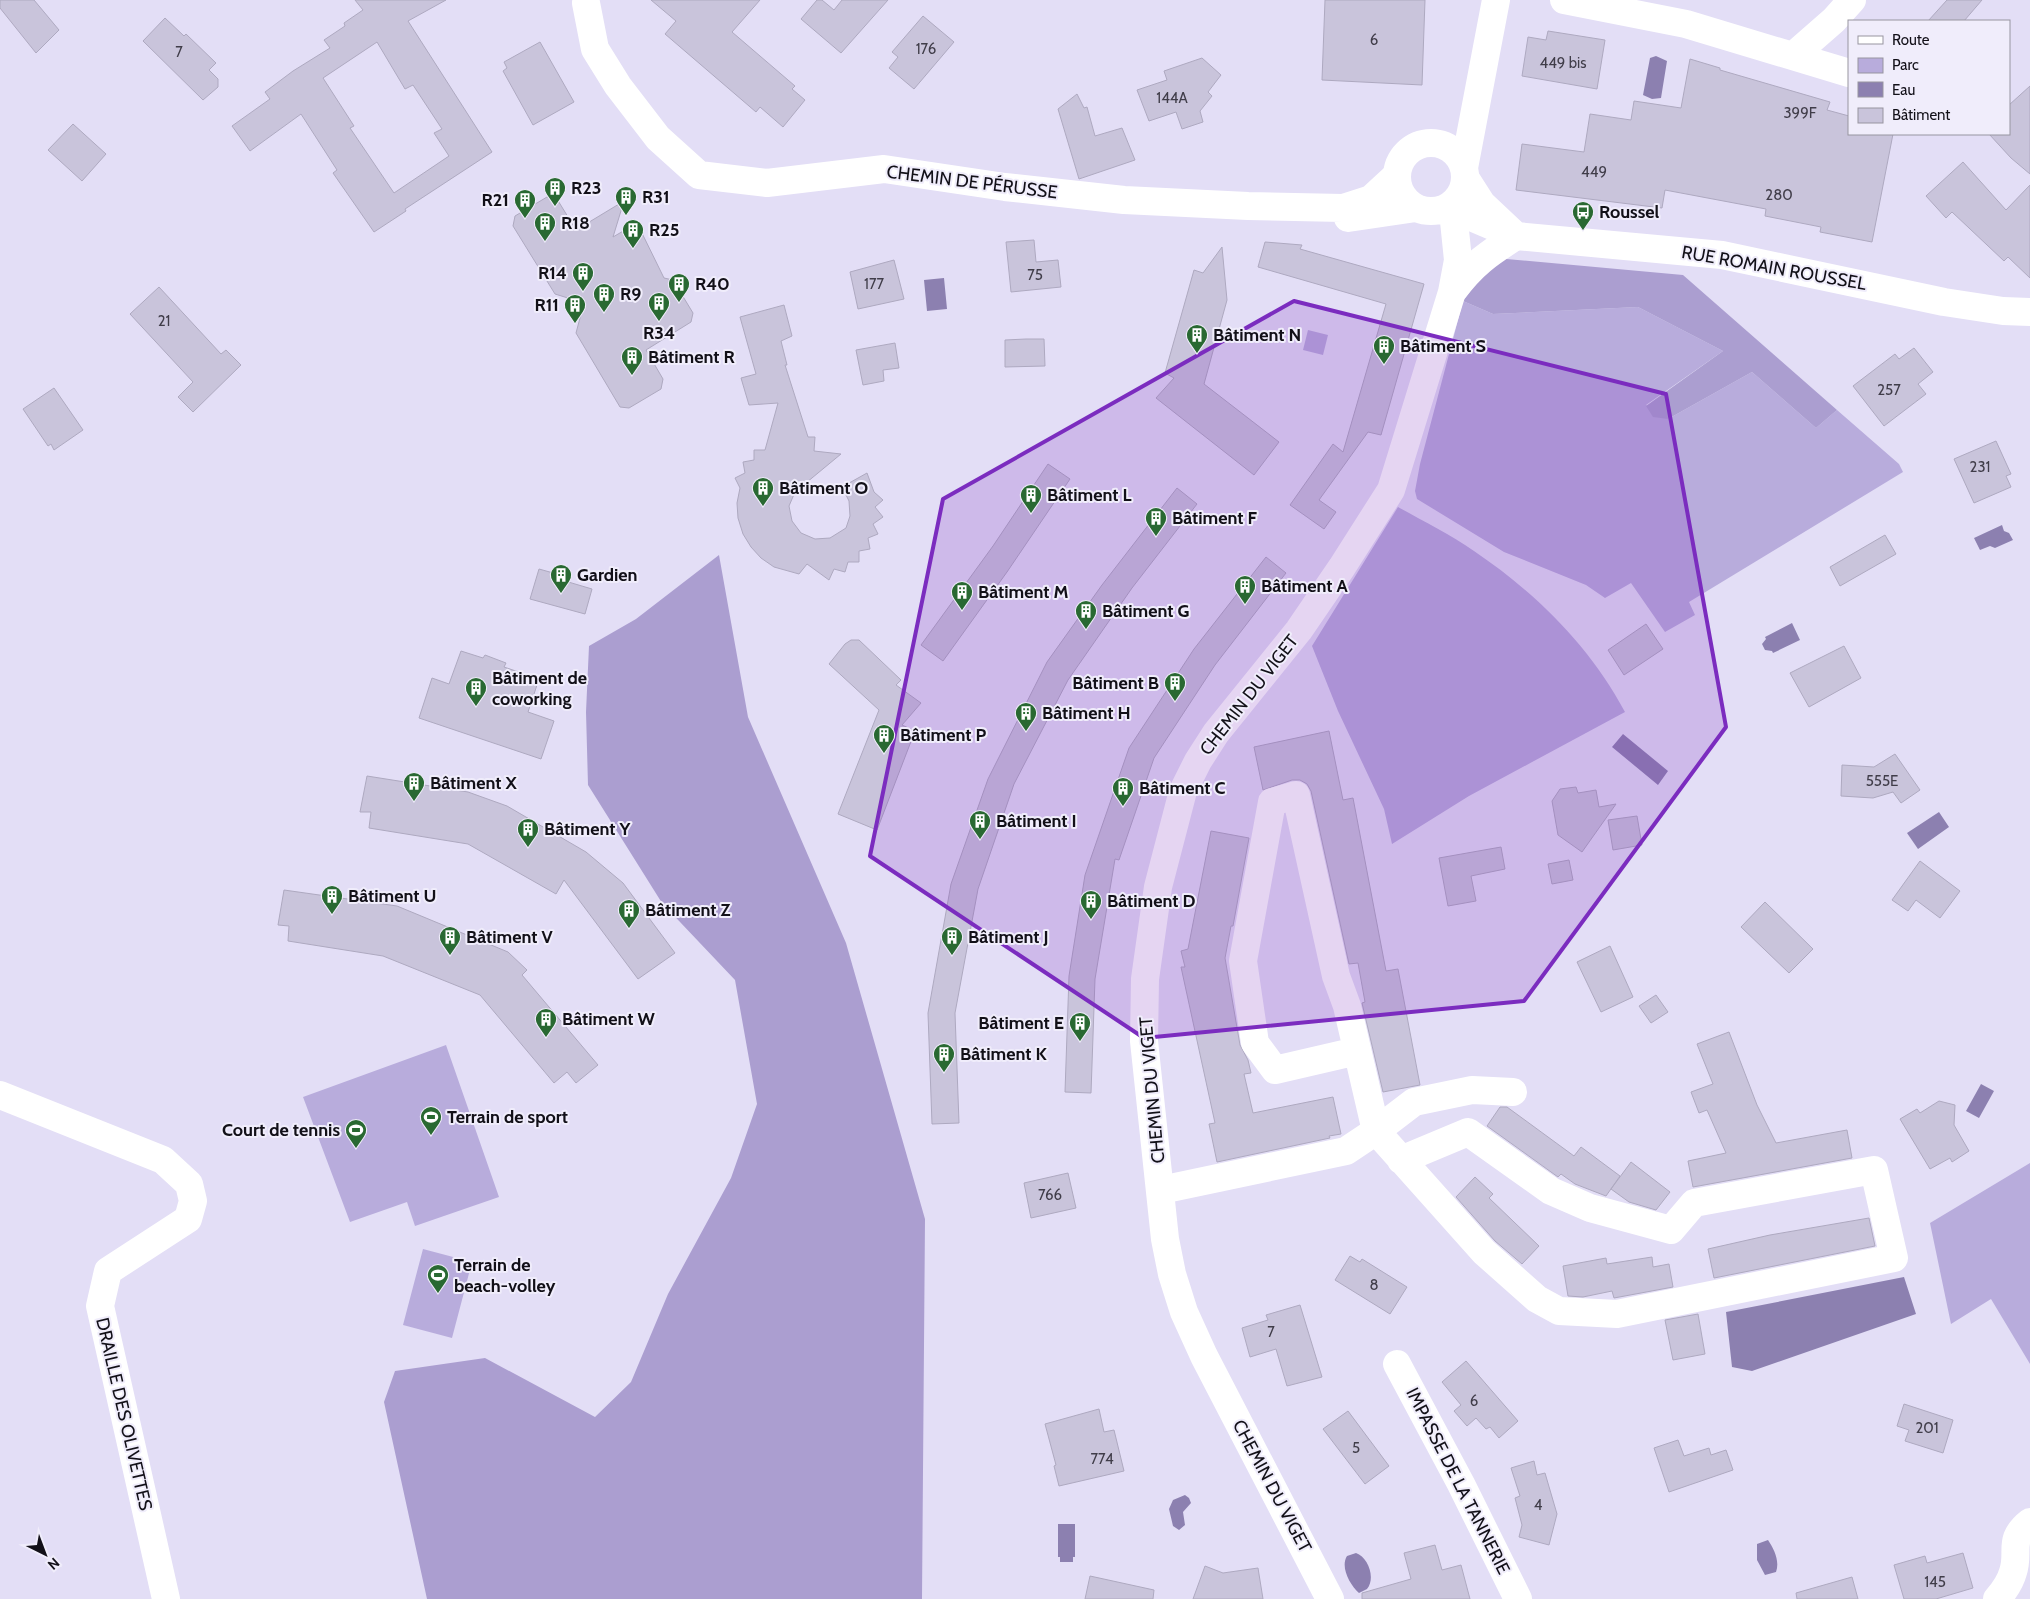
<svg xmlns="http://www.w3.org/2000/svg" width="2030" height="1599" viewBox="0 0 2030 1599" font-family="Cabin,sans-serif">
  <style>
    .green { fill: #b8acdc }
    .forest { fill: #ab9ed0 }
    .water { fill: #8c80b0 }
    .building { fill: #c9c4db; stroke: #aea9c0; fill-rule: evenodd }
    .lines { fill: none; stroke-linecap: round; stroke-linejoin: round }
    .minor { stroke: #fff; stroke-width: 28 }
    .tertiary { stroke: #fff; stroke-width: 28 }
    .marked { fill: #7b2cbf; fill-opacity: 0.2; stroke: #7b2cbf; stroke-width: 4; stroke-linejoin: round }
    .labels { text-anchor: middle; stroke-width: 4; stroke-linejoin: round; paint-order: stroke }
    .number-label { font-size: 15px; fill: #403d49 }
    .street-label { font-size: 18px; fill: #121018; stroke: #f0edfb }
    .poi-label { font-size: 18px; font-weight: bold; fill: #121018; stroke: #f0edfb; text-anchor: start }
  </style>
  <rect width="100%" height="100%" fill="#e3def6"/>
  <!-- green -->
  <path class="green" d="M1463 301 1493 314 1638 307 1723 351 1646 405 1668 419 1752 372 1816 428 1837 410 1899 464 1903 472 1689 602 1695 615 1665 632 1631 583 1605 598 1586 585 1504 552 1417 499 1415 491 1420 464Z
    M1308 330 1328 335 1323 355 1303 350Z
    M1398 507C1423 521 1450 534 1474 551 1536 593 1590 646 1625 712L1469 796 1392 844 1384 809 1338 711 1312 646Z
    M446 1045 499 1197 415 1226 407 1202 350 1222 303 1097Z
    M2030 1163V1364L1991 1299 1951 1324 1930 1223Z
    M423 1249 472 1262 452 1338 403 1325Z"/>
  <!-- forest -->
  <path class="forest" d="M1495 258 1683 275 1837 410 1816 428 1752 372 1668 419 1653 417 1646 406 1723 351 1638 307 1493 314 1463 301Z
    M719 555 748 717 846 943 925 1219 922 1599H427L384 1402 395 1371 485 1358 595 1417 631 1382 668 1294 731 1178 757 1104 735 980 662 903 588 785 586 712 589 646 636 619Z"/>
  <!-- water -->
  <path class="water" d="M1656 56 1667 61 1661 98 1652 99 1643 95 1650 58Z
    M944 278 947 309 927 311 924 280Z
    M2002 525 2004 531 2009 533 2013 540 1995 548 1990 546 1980 550 1974 538Z
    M1792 623 1800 640 1773 653 1772 651 1765 650 1762 644 1766 639 1765 637Z
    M1623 734 1668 771 1658 785 1612 747Z
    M1939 812 1949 827 1918 849 1907 833Z
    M1981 1084 1994 1091 1979 1118 1966 1111Z
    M1904 1277 1916 1314 1752 1371 1732 1367 1726 1312Z
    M1185 1495 1189 1498 1191 1503 1183 1512 1185 1525 1179 1530 1173 1526 1169 1509 1173 1500Z
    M1058 1524H1075V1557H1073V1562H1060V1557H1058Z
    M1768 1540C1774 1549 1780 1561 1776 1572L1765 1575 1757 1560V1544Z
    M1356 1553C1368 1557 1376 1578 1367 1589L1359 1593C1350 1585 1340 1567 1347 1556Z"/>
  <!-- building -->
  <path class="building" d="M0 0H34L59 30 36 53 0 8Z
    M355 0H446L408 21 492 152 405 209 406 211 374 232 333 173 337 170 301 114 250 151 232 126 270 99 265 92 293 71 330 48 324 40 345 26 344 23 363 10ZM377 42 405 89 413 85 442 129 434 133 449 156 394 193 350 128 354 126 323 78Z
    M651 0H760L732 32 795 86 792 89 805 100 783 127 760 107 756 112 665 34 676 21Z
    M817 0H822L834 10 842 0H888L841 53 801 19Z
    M1325 0H1425L1422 85 1322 80Z
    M1947 0H1982L1964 21H1928Z
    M923 16 954 42 914 89 889 68 898 57 892 52Z
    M165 18 184 36 186 34 216 63 209 70 218 79V87L203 100 143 41Z
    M1548 31 1605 40 1597 89 1522 76 1528 37 1546 40Z
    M540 42 574 102 533 125 503 71 507 68 504 62Z
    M1202 58 1221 75 1208 92 1212 96 1200 111 1203 122 1182 129 1176 112 1149 121 1137 90 1167 80 1164 71Z
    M1690 59 1720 68V70L1830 102 1827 110 1849 116V134H1893L1872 242 1820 232 1821 227 1765 216 1766 209 1665 190 1662 208 1516 190 1522 144 1584 152 1590 114 1631 120 1634 101 1681 108Z
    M2030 86V174L2011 158 1989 134H2009V105Z
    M1077 94 1084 108 1087 107 1095 136 1122 128 1135 160 1079 179 1058 109Z
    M73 124 106 154 82 181 48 150Z
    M1963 162 2006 210 2030 185V278L2008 257 2004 261 1952 212 1946 218 1926 196Z
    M547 197 557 199 576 230 624 201 613 237 637 223 664 278 673 280 693 313 691 322 646 350 663 379 661 389 629 408 620 407 576 333 584 303 555 294 513 226 515 216Z
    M1034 240 1036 262 1058 260 1061 287 1011 292 1006 242Z
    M1265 242 1302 245 1300 249 1424 284 1381 435 1368 432 1319 500 1336 512 1324 529 1290 505 1333 444 1343 452 1386 304 1258 267Z
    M1222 247 1227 300 1204 384 1279 442 1254 475 1156 398 1174 378 1165 373 1194 270 1203 273Z
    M894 260 904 299 858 309 850 272Z
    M159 287 221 354 226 350 241 365 193 412 178 397 193 382 130 314Z
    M784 305 792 336 781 341 787 365H785L808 437H815L814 451 841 454 795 492 789 506 792 521 801 533 815 539 830 538 846 528 850 516 849 501 842 487 867 473 874 492 883 500 875 507 883 517 873 524 878 534 868 538 870 549 859 551V562H848L845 572 834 569 829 580 807 564 799 574 774 567 761 558 751 547 743 534 738 518 737 503 740 488 735 478 745 473 743 462 754 460V450H765L778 403 749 405 741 378 756 374 740 317Z
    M1026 339H1044L1045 366 1005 367V340Z
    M895 343 899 368 883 370 884 381 863 385 856 350Z
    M1914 348 1933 372 1918 384 1926 394 1884 426 1853 386 1895 354 1899 359Z
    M54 388 83 430 54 450 51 444 48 446 23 409Z
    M1996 441 2011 474 2006 476 2011 487 1974 503 1954 459Z
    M1048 464 1070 479 1007 572 943 661 921 645 993 546Z
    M1177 488 1197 504 1132 588 1068 680 1014 784 978 889 955 1013 959 1123 932 1124 928 1013 951 884 988 779 1047 662 1102 585Z
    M1885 535 1896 554 1840 586 1830 567Z
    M1266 557 1286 573 1215 665 1154 758 1119 860 1115 859 1095 979 1091 1093 1065 1092 1069 976 1085 875 1129 748 1194 649Z
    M539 569 564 576 565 581 592 589 585 614 530 599Z
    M1646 624 1663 649 1624 675 1608 650Z
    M851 640H859L901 680 896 685 921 703 902 725 915 731 877 830 838 814 879 710 829 664 845 644Z
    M1844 646 1861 678 1809 707 1790 673Z
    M461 651 483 658 485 655 506 663 504 667 539 679 528 712 554 721 541 759 419 718 432 678 449 684Z
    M1329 731 1343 800 1353 798 1386 971 1398 969 1420 1085 1383 1092 1362 1003 1365 1002 1358 963 1349 964 1311 791 1307 784 1300 780H1292L1263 790 1254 747Z
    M1895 754 1920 790 1901 803 1893 792 1873 798 1841 796 1842 765 1874 767Z
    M367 776 468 792 507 806 586 852 623 883 675 953 638 979 564 880 556 894 468 844 369 828 371 812H360Z
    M1576 787 1578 793 1596 790 1599 807 1616 804 1582 852 1558 835 1552 801 1560 789Z
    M1637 816 1642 845 1613 850 1608 820Z
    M1211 831 1249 838 1233 926H1231L1225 958 1240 1045 1248 1060 1251 1073 1244 1074 1253 1113 1333 1097 1341 1134 1329 1136 1330 1138 1217 1162 1209 1124 1215 1123 1181 967H1185L1181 951 1188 949Z
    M1501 847 1505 869 1471 876 1476 901 1448 906 1439 858Z
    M1569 860 1573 880 1552 884 1548 864Z
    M1920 861 1960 891 1940 918 1916 900 1908 911 1892 900Z
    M284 890 397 906 508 952 527 970 522 975 598 1065 576 1083 567 1072 554 1083 480 995 383 956 288 941 289 926 278 925Z
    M1765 902 1813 949 1789 973 1741 927Z
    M1610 946 1633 997 1601 1012 1577 962Z
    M1656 995 1668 1012 1651 1023 1639 1006Z
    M1729 1032 1757 1105 1776 1143 1847 1130 1852 1158 1693 1187 1688 1161 1726 1153 1707 1110 1699 1113 1691 1092 1713 1084 1697 1044Z
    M1939 1101 1955 1105 1954 1125 1969 1151 1952 1162 1950 1158 1930 1169 1900 1119 1917 1109 1920 1113Z
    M1500 1107H1507L1574 1156 1581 1147 1620 1176 1606 1196 1575 1184 1561 1174 1558 1177 1487 1126Z
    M1631 1162 1670 1192 1656 1210 1629 1202 1611 1189Z
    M1068 1173 1076 1208 1031 1218 1024 1183Z
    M1475 1177 1493 1194 1489 1198 1539 1246 1522 1264 1495 1241 1456 1197Z
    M1869 1218 1875 1246 1714 1278 1708 1249 1770 1235Z
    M1350 1256 1360 1262 1362 1259 1407 1287 1390 1314 1335 1280Z
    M1652 1257 1653 1267 1669 1264 1673 1287 1614 1298 1612 1291 1583 1297 1568 1296 1563 1266 1606 1258 1607 1264Z
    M1300 1305 1322 1377 1287 1386 1276 1349 1250 1357 1242 1328 1268 1320 1266 1315Z
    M1698 1314 1705 1354 1673 1360 1665 1320Z
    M1466 1361 1518 1421 1499 1438 1490 1427 1486 1429 1476 1418 1467 1426 1454 1411 1461 1405 1442 1382Z
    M1904 1404 1953 1420 1943 1453 1905 1441 1909 1430 1897 1426Z
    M1099 1409 1104 1432 1114 1430 1124 1471 1059 1486 1054 1466 1056 1465 1045 1424Z
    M1348 1411 1389 1466 1365 1484 1323 1429Z
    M1678 1440 1684 1456 1709 1448 1711 1455 1726 1450 1733 1470 1669 1492 1654 1448Z
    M1534 1461 1537 1475 1545 1473 1557 1514 1549 1545 1519 1537 1522 1525 1515 1498 1520 1496 1511 1468Z
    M1435 1545 1442 1570 1461 1565 1470 1599H1362V1593L1411 1579 1404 1553Z
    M1963 1553 1973 1588 1936 1599H1904L1894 1565 1925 1556 1927 1563Z
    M1205 1566 1223 1573 1258 1568 1263 1599H1193Z
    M1090 1576 1154 1590 1153 1599H1085Z
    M1852 1577 1858 1599H1797L1796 1593Z"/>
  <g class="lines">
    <!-- minor -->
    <path class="minor" d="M1564 0 1686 24 1849 73
      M586 3 595 49 618 86 658 138 699 175 767 183 884 169 1005 187 1124 200 1248 206 1343 208 1371 199 1397 175
      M1794 55 1834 20 1852 0
      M1454 203 1469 216 1516 236 1482 204 1466 179
      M1348 218 1416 208
      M1516 236 1722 255 1944 302 2003 311 2030 312
      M1357 1051 1275 1070 1255 1043 1243 961 1272 802 1296 795 1336 976 1347 1006 1376 1131 1484 1252 1537 1299 1559 1311 1617 1314 1894 1258 1874 1170 1694 1203 1671 1230 1590 1208 1551 1191 1468 1132 1401 1160
      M0 1095 163 1160 189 1184 193 1201 188 1219 108 1271 100 1306 166 1599
      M1161 1190 1346 1151 1376 1131 1414 1102 1472 1090 1513 1092
      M1397 1364 1461 1484 1518 1599
      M1997 1599C2004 1591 2010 1583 2013 1572 2020 1551 2007 1540 2030 1522"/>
    <!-- tertiary -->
    <path class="tertiary" d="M1397 177a34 34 0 1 1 68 0a34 34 0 1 1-68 0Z
      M1464 168 1496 0
      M1453 291C1473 264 1488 254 1516 236
      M1330 1599 1204 1356 1184 1312 1172 1274 1165 1239 1144 1041 1145 979 1158 887 1183 791 1198 761 1216 733 1299 630 1342 567 1391 490 1452 292 1458 260 1454 221 1450 206"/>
  </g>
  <!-- marked area -->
  <path class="marked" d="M1294 301 1666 394 1726 727 1524 1001 1144 1038 870 856 943 499Z"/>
  <!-- icons -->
  <defs>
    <g id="building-pin" transform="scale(1.125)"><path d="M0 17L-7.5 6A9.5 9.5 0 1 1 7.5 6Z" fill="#296932" stroke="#f0edfb"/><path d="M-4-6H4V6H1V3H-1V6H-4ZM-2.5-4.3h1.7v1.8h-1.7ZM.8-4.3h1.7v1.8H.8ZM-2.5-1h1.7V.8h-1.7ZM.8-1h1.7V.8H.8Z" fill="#fff"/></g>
    <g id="bus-pin" transform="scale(1.125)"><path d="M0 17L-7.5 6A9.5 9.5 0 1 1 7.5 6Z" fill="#296932" stroke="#f0edfb"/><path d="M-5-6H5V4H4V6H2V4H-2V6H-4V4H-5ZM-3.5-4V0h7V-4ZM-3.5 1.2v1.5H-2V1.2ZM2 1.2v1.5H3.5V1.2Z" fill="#fff"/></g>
    <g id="stadium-pin" transform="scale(1.125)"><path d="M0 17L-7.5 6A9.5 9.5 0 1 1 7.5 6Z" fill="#296932" stroke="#f0edfb"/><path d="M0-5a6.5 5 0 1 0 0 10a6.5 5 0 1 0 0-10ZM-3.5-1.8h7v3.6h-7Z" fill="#fff"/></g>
  </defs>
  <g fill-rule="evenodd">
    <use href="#building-pin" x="555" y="188"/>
    <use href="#building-pin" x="626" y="197"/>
    <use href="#building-pin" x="525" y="200"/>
    <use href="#bus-pin" x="1583" y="212"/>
    <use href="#building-pin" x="545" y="223"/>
    <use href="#building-pin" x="633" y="230"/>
    <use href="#building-pin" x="583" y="273"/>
    <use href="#building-pin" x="679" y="284"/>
    <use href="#building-pin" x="604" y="294"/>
    <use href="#building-pin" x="659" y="303"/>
    <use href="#building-pin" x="575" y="305"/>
    <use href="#building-pin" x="1197" y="335"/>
    <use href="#building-pin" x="1384" y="346"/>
    <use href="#building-pin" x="632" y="357"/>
    <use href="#building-pin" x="763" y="488"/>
    <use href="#building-pin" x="1031" y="495"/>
    <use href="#building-pin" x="1156" y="518"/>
    <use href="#building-pin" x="561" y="575"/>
    <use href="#building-pin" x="1245" y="586"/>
    <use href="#building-pin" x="962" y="592"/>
    <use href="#building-pin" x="1086" y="611"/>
    <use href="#building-pin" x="1175" y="683"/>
    <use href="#building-pin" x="476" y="688"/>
    <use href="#building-pin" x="1026" y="713"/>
    <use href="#building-pin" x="884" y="735"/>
    <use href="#building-pin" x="414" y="783"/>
    <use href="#building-pin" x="1123" y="788"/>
    <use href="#building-pin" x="980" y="821"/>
    <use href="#building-pin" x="528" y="829"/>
    <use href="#building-pin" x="332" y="896"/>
    <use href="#building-pin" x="1091" y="901"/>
    <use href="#building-pin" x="629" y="910"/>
    <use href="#building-pin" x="450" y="937"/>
    <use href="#building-pin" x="952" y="937"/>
    <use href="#building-pin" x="546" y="1019"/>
    <use href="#building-pin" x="1080" y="1023"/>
    <use href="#building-pin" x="944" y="1054"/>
    <use href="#stadium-pin" x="431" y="1117"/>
    <use href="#stadium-pin" x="356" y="1130"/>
    <use href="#stadium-pin" x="438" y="1275"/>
  </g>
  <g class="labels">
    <!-- number labels -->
    <g class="number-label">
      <text x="1374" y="45">6</text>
      <text x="926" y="54">176</text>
      <text x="179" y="57">7</text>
      <text x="1563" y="68">449 bis</text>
      <text x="1172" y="103">144A</text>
      <text x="1800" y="118">399F</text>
      <text x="1594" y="177">449</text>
      <text x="1779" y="200">280</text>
      <text x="1035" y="280">75</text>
      <text x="874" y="289">177</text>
      <text x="164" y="326">21</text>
      <text x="1889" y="395">257</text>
      <text x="1980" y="472">231</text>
      <text x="1882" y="786">555E</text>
      <text x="1050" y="1200">766</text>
      <text x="1374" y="1290">8</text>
      <text x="1271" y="1337">7</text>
      <text x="1474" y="1406">6</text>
      <text x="1927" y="1433">201</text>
      <text x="1356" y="1453">5</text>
      <text x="1102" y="1464">774</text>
      <text x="1538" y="1510">4</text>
      <text x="1935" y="1587">145</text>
    </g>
    <!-- street labels -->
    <g class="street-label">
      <text transform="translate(972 182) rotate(7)" y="6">CHEMIN DE PÉRUSSE</text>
      <text transform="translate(1774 268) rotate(10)" y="6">RUE ROMAIN ROUSSEL</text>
      <text transform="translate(1249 695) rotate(-52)" y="6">CHEMIN DU VIGET</text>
      <text transform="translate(1152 1090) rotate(-95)" y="6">CHEMIN DU VIGET</text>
      <text transform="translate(124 1414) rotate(77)" y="6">DRAILLE DES OLIVETTES</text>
      <text transform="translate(1458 1481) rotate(63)" y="6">IMPASSE DE LA TANNERIE</text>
      <text transform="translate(1272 1486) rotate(62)" y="6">CHEMIN DU VIGET</text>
    </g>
    <!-- poi labels -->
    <g class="poi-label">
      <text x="571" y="194">R23</text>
      <text x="642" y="203">R31</text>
      <text x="509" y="206" text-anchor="end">R21</text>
      <text x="1599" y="218">Roussel</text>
      <text x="561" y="229">R18</text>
      <text x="649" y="236">R25</text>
      <text x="567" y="279" text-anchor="end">R14</text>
      <text x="695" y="290">R40</text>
      <text x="620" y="300">R9</text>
      <text x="559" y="311" text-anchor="end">R11</text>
      <text x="659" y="339" text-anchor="middle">R34</text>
      <text x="1213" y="341">Bâtiment N</text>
      <text x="1400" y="352">Bâtiment S</text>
      <text x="648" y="363">Bâtiment R</text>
      <text x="779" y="494">Bâtiment O</text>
      <text x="1047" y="501">Bâtiment L</text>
      <text x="1172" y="524">Bâtiment F</text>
      <text x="577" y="581">Gardien</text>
      <text x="1261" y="592">Bâtiment A</text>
      <text x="978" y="598">Bâtiment M</text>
      <text x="1102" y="617">Bâtiment G</text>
      <text x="492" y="684">Bâtiment de<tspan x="492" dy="21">coworking</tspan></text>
      <text x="1159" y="689" text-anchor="end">Bâtiment B</text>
      <text x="1042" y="719">Bâtiment H</text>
      <text x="900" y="741">Bâtiment P</text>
      <text x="430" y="789">Bâtiment X</text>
      <text x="1139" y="794">Bâtiment C</text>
      <text x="996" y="827">Bâtiment I</text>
      <text x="544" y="835">Bâtiment Y</text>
      <text x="348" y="902">Bâtiment U</text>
      <text x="1107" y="907">Bâtiment D</text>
      <text x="645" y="916">Bâtiment Z</text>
      <text x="466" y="943">Bâtiment V</text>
      <text x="968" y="943">Bâtiment J</text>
      <text x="562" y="1025">Bâtiment W</text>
      <text x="1064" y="1029" text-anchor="end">Bâtiment E</text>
      <text x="960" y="1060">Bâtiment K</text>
      <text x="447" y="1123">Terrain de sport</text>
      <text x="340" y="1136" text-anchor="end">Court de tennis</text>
      <text x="454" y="1271">Terrain de<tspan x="454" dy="21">beach-volley</tspan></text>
    </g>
  </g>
  <!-- legend -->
  <rect x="1848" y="20" width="162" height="115" fill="#f0edfb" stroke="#9795a0"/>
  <rect x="1858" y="36" width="25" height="8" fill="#ffffff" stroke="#9795a0"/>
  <text x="1892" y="45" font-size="15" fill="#121018">Route</text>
  <rect x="1858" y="58" width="25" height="15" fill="#b8acdc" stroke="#9795a0"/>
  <text x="1892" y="70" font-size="15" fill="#121018">Parc</text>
  <rect x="1858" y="82" width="25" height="15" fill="#8c80b0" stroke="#9795a0"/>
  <text x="1892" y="95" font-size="15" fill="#121018">Eau</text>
  <rect x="1858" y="108" width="25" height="15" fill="#c9c4db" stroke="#9795a0"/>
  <text x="1892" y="120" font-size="15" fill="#121018">Bâtiment</text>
  <!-- north arrow -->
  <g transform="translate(45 1554) rotate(138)" stroke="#f0edfb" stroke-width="4" paint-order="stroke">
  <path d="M0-4L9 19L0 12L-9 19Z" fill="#121018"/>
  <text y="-8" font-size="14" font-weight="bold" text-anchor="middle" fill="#121018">N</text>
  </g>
</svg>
